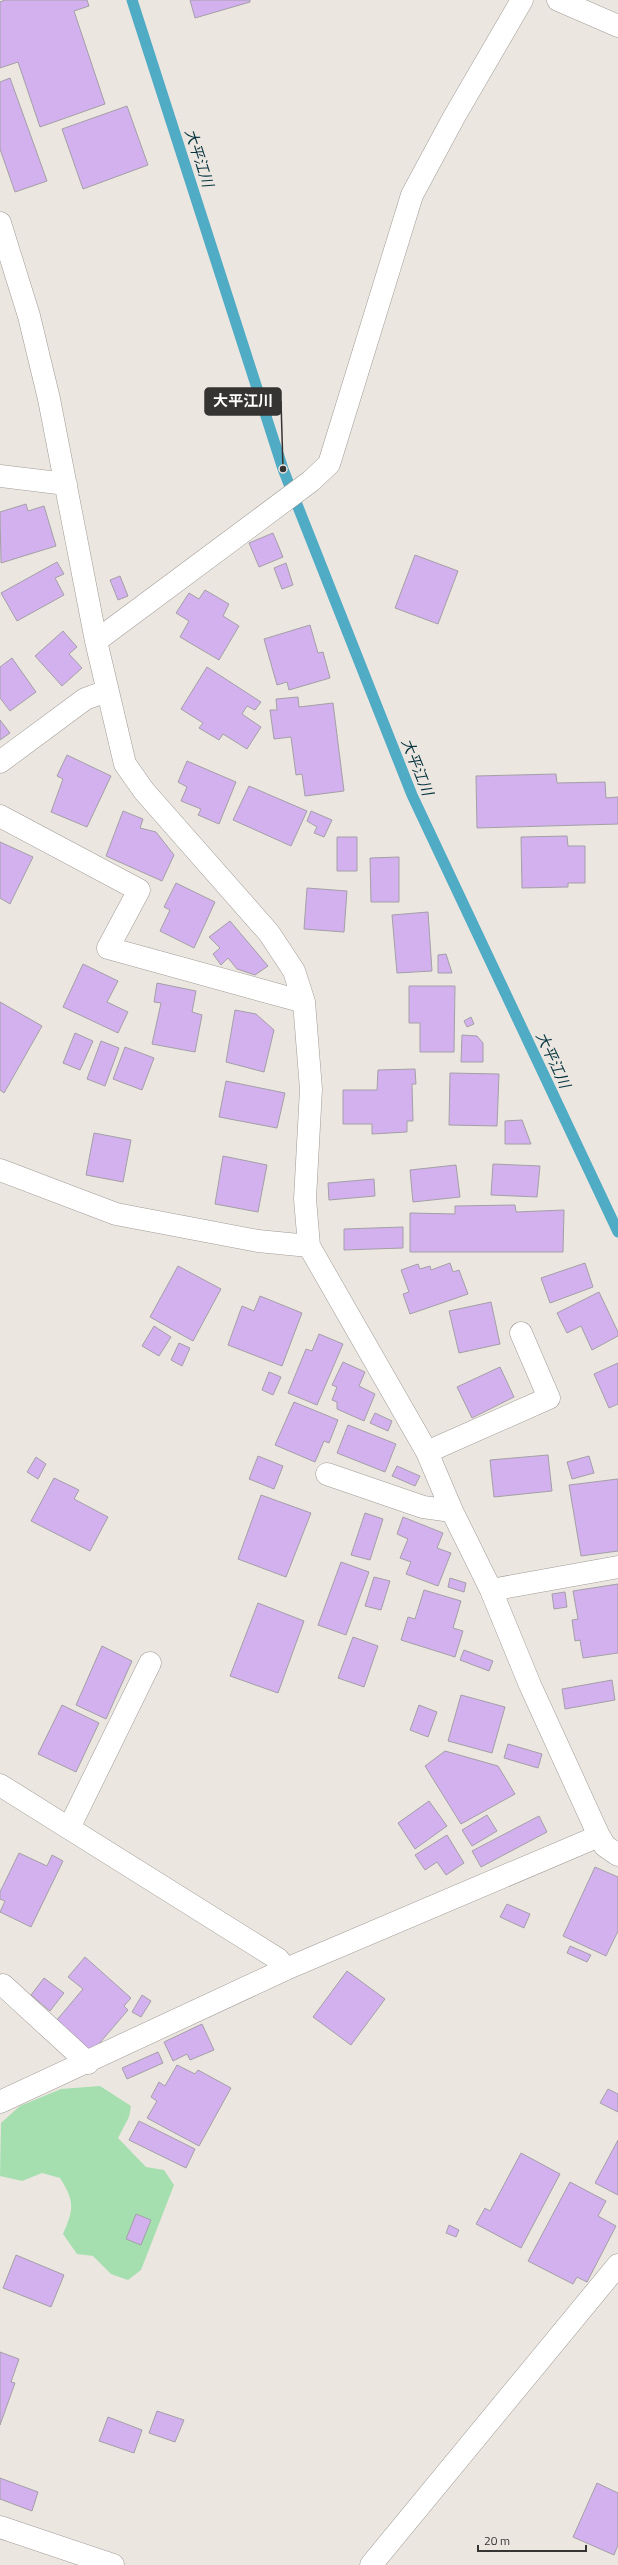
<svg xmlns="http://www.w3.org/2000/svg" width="618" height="2565" viewBox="0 0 618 2565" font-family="'Titillium Web','Noto Sans JP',sans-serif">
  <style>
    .green { fill: #a6dfaf }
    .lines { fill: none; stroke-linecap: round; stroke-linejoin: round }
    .stream { stroke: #50abc4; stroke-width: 11 }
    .building { fill: #d3b0ee; stroke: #a3a0a6 }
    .minor-casing { stroke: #a09b96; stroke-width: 23 }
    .minor { stroke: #fff; stroke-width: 22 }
    .labels { text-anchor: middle; stroke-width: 3; stroke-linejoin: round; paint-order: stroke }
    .water-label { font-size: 15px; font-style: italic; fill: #06333e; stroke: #ece6e1 }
    .leader { fill: none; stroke: #363432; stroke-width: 1.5 }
    .callout-dot { fill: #363432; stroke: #ece6e1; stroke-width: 1.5 }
    .callout { fill: #363432; stroke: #363432; stroke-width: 1.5 }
    .callout-label { font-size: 15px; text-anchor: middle; font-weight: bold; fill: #fff }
  </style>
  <rect width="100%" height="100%" fill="#ece6e1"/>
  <!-- green -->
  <path class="green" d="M100 2086 131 2106 129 2117 118 2138 146 2167 164 2170 174 2185 141 2270 128 2280 111 2274 93 2256 77 2254 63 2234C74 2209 75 2202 60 2178L42 2173 22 2181 0 2176 1 2123 20 2106 61 2089Z"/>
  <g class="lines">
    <!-- stream -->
    <path class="stream" d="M132 0 283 469 412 795 618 1232"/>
  </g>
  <!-- building -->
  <path class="building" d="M5 0H87L89 6 74 11 105 104 40 127 18 62 0 68V2Z
    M190 0H250V2L195 18Z
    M10 78 47 181 15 192 0 149V82Z
    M127 106 148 165 83 189 62 129Z
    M26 504 28 511 44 506 56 546 1 563 0 512Z
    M273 533 283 557 259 567 249 543Z
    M415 555 458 571 438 624 395 608Z
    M57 562 64 574 55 578 64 595 17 621 1 593Z
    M286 563 293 585 282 589 274 568Z
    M120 576 128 596 118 600 110 580Z
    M205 590 229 604 223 616 239 626 219 660 180 637 189 621 176 613 189 593 199 599Z
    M310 625 318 653 323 652 330 678 289 690 287 682 277 685 264 639Z
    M63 631 77 647 69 654 82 668 62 686 35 656Z
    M12 658 36 692 10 711 0 698V667Z
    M207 667 261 702 255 710 247 706 242 714 261 727 247 749 223 734 219 740 199 728 203 723 181 709Z
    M298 697 299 707 333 703 344 791 305 796 302 774 296 775 291 737 274 739 270 710H277L276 699Z
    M0 720 10 733 0 740Z
    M67 755 111 776 87 827 51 812 63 779 57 776Z
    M187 761 236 782 219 824 198 815 201 809 181 801 187 787 178 782Z
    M556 774 557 783 605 782 606 798 618 797V824L477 828 476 776Z
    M249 786 307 811 291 846 233 820Z
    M123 811 143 819 140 828 156 832 174 855 162 881 106 856Z
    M311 811 332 820 324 837 314 833 317 827 307 821Z
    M567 836 568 846H585V883H568V887L522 888 521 837Z
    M337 837H357V871H337Z
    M0 842 33 857 10 904 0 898Z
    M399 857V902H371L370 858Z
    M176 883 215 902 194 948 160 931 170 910 164 907Z
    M307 888 347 891 344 932 304 929Z
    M428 912 432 971 397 973 392 915Z
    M230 921 268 966 255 975 237 969 228 958 221 965 213 954 220 948 209 937Z
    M446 954 452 973H438V955Z
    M83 964 118 981 107 1002 128 1012 118 1033 63 1007Z
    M157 983 196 991 192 1012 202 1015 195 1052 152 1044 161 1003 154 1002Z
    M409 986H455L454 1052H420V1023H409Z
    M0 1002 42 1026 4 1093 0 1090Z
    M235 1010 256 1014 274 1030 264 1072 226 1062Z
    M471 1017 474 1024 467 1027 464 1021Z
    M75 1033 93 1041 80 1070 63 1063Z
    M462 1035 477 1036 483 1043V1062H461Z
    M101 1041 119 1048 105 1086 87 1079Z
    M125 1047 154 1058 142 1090 113 1079Z
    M415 1069 416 1084H412L413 1121H407V1132L372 1134V1124H343V1090H377L378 1070Z
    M450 1073 499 1074 497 1126 449 1125Z
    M226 1081 285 1093 277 1128 219 1117Z
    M522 1120 531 1144H505V1121Z
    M94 1133 131 1140 123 1182 86 1175Z
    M223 1156 267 1165 258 1212 215 1204Z
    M493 1164 540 1166 537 1197 491 1195Z
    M456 1165 460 1197 413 1202 410 1170Z
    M374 1179 375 1196 329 1200 328 1183Z
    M515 1205 516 1212 564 1210 563 1252H410V1213L455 1214V1206Z
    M403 1227V1248L344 1250V1229Z
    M450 1263 453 1272 459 1270 468 1294 410 1314 403 1294 409 1292 401 1270 418 1264 420 1269 430 1266 431 1270Z
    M585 1263 593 1287 550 1303 541 1278Z
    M178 1266 221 1289 193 1341 150 1317Z
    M599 1292 618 1332V1336L592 1350 581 1326 567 1333 557 1313Z
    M260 1296 302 1313 282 1366 228 1345 242 1306 254 1311Z
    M491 1302 500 1344 459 1353 449 1311Z
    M154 1326 171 1337 159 1356 142 1346Z
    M319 1334 343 1344 317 1405 288 1393 306 1349 312 1351Z
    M179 1343 190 1348 182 1366 171 1360Z
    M343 1362 365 1372 359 1386 375 1394 364 1421 337 1409V1402L332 1400 337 1387 332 1385Z
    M618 1363V1404L609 1408 594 1374Z
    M500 1367 514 1397 472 1418 457 1387Z
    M269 1372 281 1377 273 1395 262 1390Z
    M294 1402 338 1420 329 1443 324 1441 315 1462 275 1445Z
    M375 1413 392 1421 388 1431 370 1423Z
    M348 1425 396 1444 385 1472 337 1453Z
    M548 1455 552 1491 494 1497 490 1460Z
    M258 1456 283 1466 274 1489 249 1479Z
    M589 1456 594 1473 572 1479 567 1462Z
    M36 1457 46 1464 38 1479 27 1472Z
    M397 1466 420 1476 415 1486 392 1476Z
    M54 1478 79 1490 74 1499 108 1517 90 1551 31 1521Z
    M618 1479V1551L581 1556 569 1485Z
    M261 1495 311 1513 286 1577 238 1559Z
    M365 1513 383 1519 370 1560 351 1555Z
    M403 1517 443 1533 437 1548 451 1553 438 1586 406 1574 411 1562 400 1558 408 1539 397 1534Z
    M341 1562 369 1572 346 1635 318 1625Z
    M374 1577 390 1581 381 1610 365 1606Z
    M450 1578 466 1583 464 1592 448 1587Z
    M618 1584V1653L583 1658 580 1640 575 1641 572 1620 578 1619 573 1591Z
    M424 1590 461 1601 453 1628 463 1631 455 1657 401 1640 408 1617 415 1619Z
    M565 1592 567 1607 554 1609 552 1594Z
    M258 1603 304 1621 278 1693 230 1676Z
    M353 1637 378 1646 364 1687 338 1678Z
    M102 1646 132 1661 106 1719 76 1705Z
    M464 1650 493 1661 489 1671 460 1660Z
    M612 1680 615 1700 565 1709 562 1689Z
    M461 1695 505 1707 492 1753 448 1741Z
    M62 1705 99 1723 76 1772 38 1754Z
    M419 1705 437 1712 428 1737 410 1730Z
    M508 1744 542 1754 538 1768 504 1758Z
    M445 1751 498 1766 515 1794 461 1824 425 1766Z
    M429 1801 447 1826 415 1849 398 1823Z
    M487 1815 497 1831 472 1846 462 1830Z
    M539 1816 547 1832 481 1867 472 1851Z
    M447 1835 464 1863 446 1875 437 1862 425 1870 415 1855Z
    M19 1853 47 1866 52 1855 63 1861 31 1927 0 1912 5 1901 0 1899V1892Z
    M595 1867 618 1877V1931L606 1956 563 1936Z
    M507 1904 530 1914 524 1928 500 1917Z
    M570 1946 591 1955 587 1962 567 1953Z
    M85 1957 131 1998 124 2006 128 2010 92 2052 56 2021 83 1989 68 1977Z
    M347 1971 385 1999 351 2045 313 2017Z
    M44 1978 64 1993 50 2011 31 1995Z
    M142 1995 151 2001 141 2017 132 2012Z
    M202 2024 214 2050 190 2060 187 2054 173 2061 164 2042Z
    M158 2052 163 2063 127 2079 122 2068Z
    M177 2065 195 2074 198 2070 231 2088 199 2146 147 2118 157 2101 151 2097 159 2082 165 2086Z
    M608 2089 618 2094V2112L600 2103Z
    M139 2121 195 2149 186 2168 129 2140Z
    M618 2140V2195L595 2183Z
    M521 2153 560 2174 521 2248 476 2224 485 2208 490 2211Z
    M570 2182 606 2201 598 2216 616 2226 587 2282 577 2277 573 2284 528 2261Z
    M136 2214 151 2220 141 2245 126 2239Z
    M449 2225 459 2230 456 2237 446 2233Z
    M16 2255 64 2275 51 2307 3 2288Z
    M0 2352 19 2359 11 2382 15 2383 0 2425Z
    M157 2411 184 2420 175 2442 149 2433Z
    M108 2417 142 2430 134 2453 99 2441Z
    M0 2478 38 2492 32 2511 0 2499Z
    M597 2483 618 2493V2545L614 2555 573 2537Z"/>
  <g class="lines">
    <!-- minor casing -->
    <g class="minor-casing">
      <path id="minor" d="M558 0 618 26
        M0 223 29 316 49 399 96 641 125 764 144 791 269 933 294 971 304 1002 311 1089 305 1199 309 1246 427 1452 452 1511 491 1590 530 1685 599 1836 605 1846 618 1855
        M0 476 66 484
        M96 641 311 481 329 464 412 195 454 117 522 0
        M0 762 85 699 107 691
        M0 816 139 890 108 948 304 1002
        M0 1170 116 1214 258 1241 309 1246
        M427 1452 549 1398 521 1333
        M327 1474 423 1507 452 1511
        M491 1590 618 1567
        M0 1785 278 1959 286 1969
        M69 1828 150 1663
        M3 1985 88 2063
        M0 2102 286 1969 599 1836
        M0 2527 113 2565
        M371 2565 618 2265"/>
    </g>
    <!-- minor -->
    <use href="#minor" class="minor"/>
  </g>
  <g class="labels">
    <!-- water labels -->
    <g class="water-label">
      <text transform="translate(199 158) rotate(72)" y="5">大平江川</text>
      <text transform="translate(417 767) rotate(68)" y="5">大平江川</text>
      <text transform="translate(553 1060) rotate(65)" y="5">大平江川</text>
    </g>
  </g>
  <!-- callouts -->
  <path class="leader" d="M283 469L281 401"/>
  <circle class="callout-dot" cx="283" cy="469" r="4"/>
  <rect class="callout" x="205" y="388" width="76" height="27" rx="4"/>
  <g class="callout-label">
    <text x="243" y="406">大平江川</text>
  </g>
  <!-- scale -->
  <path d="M478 2545v6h108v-6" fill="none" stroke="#363432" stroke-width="2"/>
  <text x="484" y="2545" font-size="12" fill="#363432" stroke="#ece6e1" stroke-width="3" paint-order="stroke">20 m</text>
</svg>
